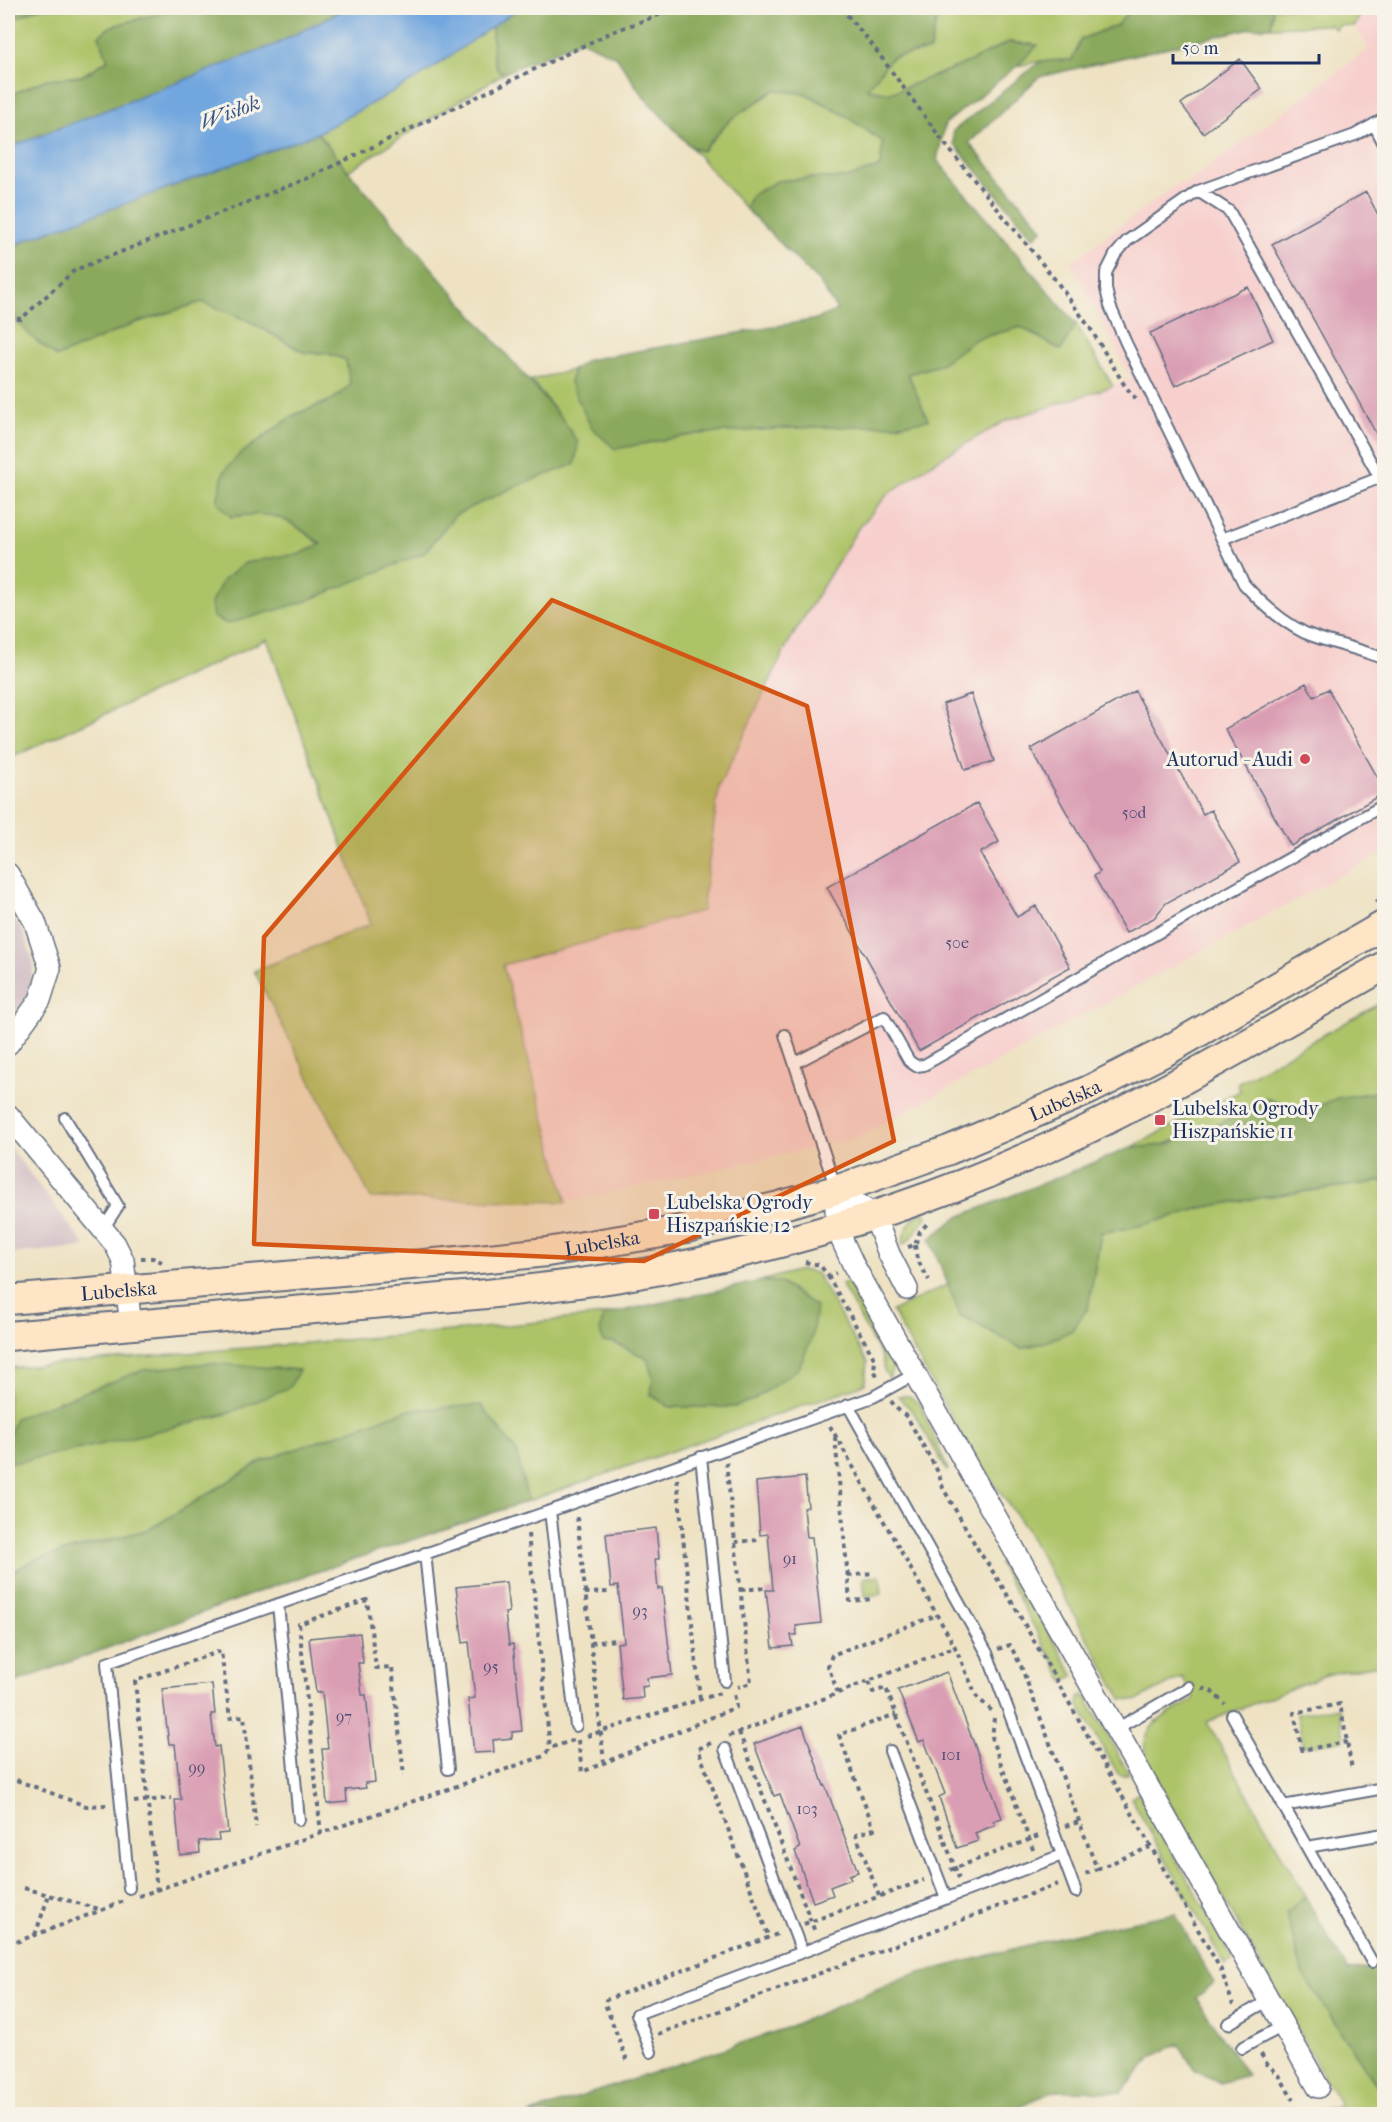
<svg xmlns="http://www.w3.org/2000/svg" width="1392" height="2122" viewBox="0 0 1392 2122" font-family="'IM FELL French Canon',serif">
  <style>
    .built { fill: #f7d0ce }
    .industrial { fill: #d2bec4 }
    .green { fill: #adc367; stroke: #647962; stroke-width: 1.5 }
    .forest { fill: #8aa95c; stroke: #526c5d; stroke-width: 1.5 }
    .water { fill: #71a6de; stroke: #466a9e; stroke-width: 1.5 }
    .building { fill: #da9eb4 }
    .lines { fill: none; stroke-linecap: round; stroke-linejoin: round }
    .service-casing { stroke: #656e81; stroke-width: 14 }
    .minor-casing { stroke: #656e81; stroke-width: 24 }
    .secondary-casing { stroke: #656e81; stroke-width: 32 }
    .path { stroke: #656e81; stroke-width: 4; stroke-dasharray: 4.5 4.5; stroke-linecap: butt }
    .service { stroke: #fff; stroke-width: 10 }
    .minor { stroke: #fff; stroke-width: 21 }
    .secondary { stroke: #fde5c5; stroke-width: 28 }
    .marked { fill: #d45514; fill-opacity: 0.2; stroke: #d45514; stroke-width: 4.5; stroke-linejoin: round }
    .poi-dot { fill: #d1495b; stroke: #f7f3e8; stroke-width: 2 }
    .labels { text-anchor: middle; stroke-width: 6; stroke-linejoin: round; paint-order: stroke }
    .number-label { font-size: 16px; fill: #4b4b74 }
    .poi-label { font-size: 20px; fill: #1b2f5e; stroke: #f7f3e8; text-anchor: start }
    .street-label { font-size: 20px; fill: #1b2f5e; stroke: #f7f3e8 }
    .water-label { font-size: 21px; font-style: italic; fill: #355384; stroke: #f7f3e8 }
  </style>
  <rect width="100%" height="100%" fill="#f7f3e8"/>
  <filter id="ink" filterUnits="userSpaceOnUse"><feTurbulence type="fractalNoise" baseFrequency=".0167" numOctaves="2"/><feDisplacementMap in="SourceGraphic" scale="12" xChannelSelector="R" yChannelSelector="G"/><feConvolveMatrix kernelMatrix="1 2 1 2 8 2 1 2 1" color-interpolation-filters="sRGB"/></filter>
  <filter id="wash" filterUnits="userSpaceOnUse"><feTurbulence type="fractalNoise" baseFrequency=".008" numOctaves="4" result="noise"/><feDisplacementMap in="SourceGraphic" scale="24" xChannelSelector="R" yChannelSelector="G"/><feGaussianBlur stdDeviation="1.35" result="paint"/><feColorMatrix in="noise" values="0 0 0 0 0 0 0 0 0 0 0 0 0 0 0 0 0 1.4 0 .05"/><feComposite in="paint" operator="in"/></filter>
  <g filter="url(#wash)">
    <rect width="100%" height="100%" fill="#eee2c3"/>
    <!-- built -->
    <path class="built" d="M1363 8H1384V852L857 1138 567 1202 503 964 702 911 719 787 787 645 857 530 887 495 932 463 1005 421 1113 386 1131 378 1071 262 1179 183H1187L1369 49 1355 26Z"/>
    <!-- industrial -->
    <path class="industrial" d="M8 906 24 934 34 964 28 997 8 1023Z
      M8 1145 86 1247 8 1254Z"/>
    <!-- green -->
    <path class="green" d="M38 8H178L110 27 99 36 109 59 82 76 47 79 8 96V13L19 17Z
      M951 8H1142L1129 11 1117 25 1081 39 1072 60 1041 61 1017 66 1037 45 1009 42 969 62 891 93 867 89 892 57 930 50 936 21Z
      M1272 8H1363L1355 26 1339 25 1335 29 1330 25 1271 27 1273 11Z
      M492 26 493 57 498 71 504 73 348 171 318 133 421 76Z
      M775 90 807 94 846 116 883 142 880 167 846 178H810L777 181 752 195 745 208 690 146 702 151 731 119Z
      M202 302 247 320 305 353H327L346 360 350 385 332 400 294 415 239 455 231 517C276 509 286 518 321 545L298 555 282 556 387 567 424 553 455 515 514 487 578 443 563 420 531 380 573 370 571 383 615 449 696 434 790 428 896 425 928 420 908 374 939 365 976 339 1021 327 1061 350 1076 324 1113 386 1005 421 932 463 887 495 857 530 787 645 719 787 702 911 503 965 567 1202 371 1198 254 971 371 924 267 639 8 759V312L57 357 135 323Z
      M1384 1001V1091L1337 1098 1305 1113 1266 1098 1225 1121 1164 1145 1130 1148 1240 1091 1237 1083Z
      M1384 1181V1664L1328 1674 1207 1722 1305 1896 1286 1913 1303 1975 1384 2096V2114H1301L1340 2105 1145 1759C1139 1720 1169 1716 1194 1699L1182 1677 1138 1700 1122 1699 1025 1528 965 1442 892 1311 949 1284 960 1315 1021 1348 1043 1343 1071 1331 1088 1308 1101 1233 1143 1225 1205 1207 1270 1196Z
      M924 1210 927 1218C917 1226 913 1241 902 1245 904 1230 911 1218 924 1210Z
      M800 1270 816 1273 867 1362 865 1384 528 1501 516 1451 262 1461 150 1529 34 1560 8 1574V1368L463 1330 604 1315 600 1330 613 1342 647 1358 653 1379 651 1395 670 1407H734L799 1368 779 1282 761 1281Z
      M851 1281 893 1357 894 1365 889 1378 884 1370 882 1358 841 1284Z
      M898 1396H909L920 1404 948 1470 947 1471 914 1413Z
      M1001 1561 1019 1580 1074 1676 1064 1681 999 1563Z
      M880 1576 882 1594 865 1596 863 1578Z
      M1083 1695 1087 1699 1129 1774 1123 1776 1118 1774 1078 1704 1079 1698Z
      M1339 1707 1344 1740 1303 1747 1297 1714Z
      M1139 1793 1234 1960 1225 1965 1131 1798Z"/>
    <!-- forest -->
    <path class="forest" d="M8 8H38L19 17 8 13Z
      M178 8H347L277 44 8 148V96L47 79 82 76 108 60 99 36 110 27Z
      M519 8H951L936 21 930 50 892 57 867 89 891 93 969 62 1009 42 1038 45 1017 66 945 124 937 160 1076 324 1061 350 1021 327 976 339 939 365 908 374 928 420 896 425 790 428 696 434 615 449 591 427 570 383 573 370 587 360 817 319 837 310 820 283 745 208 752 195 777 181 810 178H846L880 167 883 142 846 116 807 94 775 90 731 119 702 151 690 146 642 95 617 57 581 40 504 73 498 71 493 57 492 26Z
      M1142 8H1272L1273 11 1271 27 1251 28 1039 77 969 143 1043 229 1034 238 954 144 953 131 1041 61 1072 60 1081 39 1117 25 1129 11Z
      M318 133 348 171 563 420 578 443 575 464 514 487 455 515 424 553 304 602 227 624 213 617 211 603 223 580 245 563 282 556 298 555 321 544C286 518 275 509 231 517L217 501 224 471 239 455 294 415 332 400 350 385 346 360 327 353H305L247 320 202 302 135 323 57 357 34 339 8 312V249L28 239Z
      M1384 1091V1181L1270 1196 1205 1207 1143 1225 1101 1233 1088 1308 1071 1331 1043 1343 1021 1348 960 1315 930 1239 956 1218 1130 1148 1164 1145 1225 1121 1266 1098 1305 1113 1337 1098Z
      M761 1281 779 1282 816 1306 812 1337 799 1368 753 1400 734 1407H670L651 1395 653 1379 647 1358 613 1342H603L600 1330 604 1315Z
      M208 1363 299 1370 290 1387 227 1414 108 1443 12 1463 8 1439 15 1418 143 1370Z
      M481 1405 516 1451 528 1501 266 1589 8 1685V1574L34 1560 150 1529 262 1461 407 1410Z
      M1305 1896 1348 1971 1384 1965V2096L1303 1975 1286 1913Z
      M1175 1913 1214 1983 1196 1998 1247 2075 1220 2083 1195 2070 1178 2044 1152 2057 1122 2092 1054 2091 1001 2114H529L786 2028 905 1977 1063 1936Z"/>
    <!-- water -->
    <path class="water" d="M347 8H519L421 76 318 133 28 239 8 249V148L277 44Z"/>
    <g id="blocks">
      <!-- building -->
      <path class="building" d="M1240 59 1262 89 1203 133 1181 104Z
        M1366 192 1384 226V448L1272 244Z
        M1248 287 1273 340 1175 386 1150 333Z
        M1306 683 1314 697 1328 689 1384 789V793L1291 846 1225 729Z
        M1135 691 1203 814 1211 810 1240 862 1166 903 1154 918 1126 933 1094 876 1100 872 1031 749Z
        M971 694 994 761 965 770 943 704Z
        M977 803 999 842 980 853 1017 917 1036 906 1070 967 919 1051 827 887Z
        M805 1477 808 1507 804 1508 807 1537H812L821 1623 796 1626 797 1635H791L793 1646 773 1648 766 1590H773L768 1534 760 1535 756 1482Z
        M656 1528 659 1559H655L658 1589 662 1588 672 1675 647 1678 648 1686 642 1687 643 1698 623 1700 617 1643 624 1642 618 1586 611 1587 606 1534Z
        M506 1582 509 1612 505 1613 509 1645 513 1644 522 1731 512 1732V1738L493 1740 494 1752 474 1753 468 1699 475 1698 469 1642 463 1643 456 1587Z
        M360 1633 363 1663H358L362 1695H366L375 1782 365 1783 366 1788 346 1790 347 1802 327 1804 322 1749H328L322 1692 316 1693 309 1638Z
        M947 1672 1002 1818 993 1821 995 1825 975 1833 978 1841 957 1848 939 1797 945 1794 924 1740 919 1742 898 1690Z
        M212 1684 215 1714H211L215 1747 219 1746 228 1833 218 1834 219 1840 199 1841 200 1853 180 1855 175 1800H181L175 1744H169L162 1689Z
        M803 1726 824 1786 825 1785 858 1872 849 1875 851 1879 830 1887 833 1895 813 1902 795 1851 800 1848 780 1794 774 1796 754 1744Z"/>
    </g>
  </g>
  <g filter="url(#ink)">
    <use href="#blocks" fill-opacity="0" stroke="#656e81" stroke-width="1.5"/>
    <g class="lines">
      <!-- service casing -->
      <g class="service-casing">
        <path id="service" d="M1384 119 1355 135 1198 191 1127 241 1115 255 1106 273V289L1110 306 1126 343 1244 584C1262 604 1281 621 1305 633 1331 644 1359 648 1384 659
          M1374 124 1384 144
          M1198 191 1229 211 1380 478
          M1222 539 1384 476
          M785 1035 836 1189
          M795 1063 884 1017 909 1061 916 1066 924 1065 1384 805
          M65 1118 118 1206 103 1229
          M848 1405 987 1653 1076 1892
          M701 1457 725 1681
          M550 1511 576 1726
          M425 1553 448 1769
          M278 1604 299 1820
          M1232 1715 1372 1962
          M1116 1729 1189 1687
          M725 1749 802 1952
          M890 1751 946 1898
          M1283 1806 1384 1788
          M1307 1847 1384 1834
          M129 1888 107 1663 550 1511 873 1397 915 1374
          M1228 2024 1269 2000
          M1242 2048 1283 2026
          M651 2052 637 2014 1062 1855"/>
      </g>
      <!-- minor casing -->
      <g class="minor-casing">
        <path id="minor" d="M8 874 35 922 50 968 40 1000 8 1044
          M8 1115 115 1244 123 1260 131 1325
          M836 1190V1227L854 1266 1318 2087
          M836 1190 874 1215 889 1254 907 1289"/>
      </g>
      <!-- secondary casing -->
      <g class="secondary-casing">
        <g id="secondary">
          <path id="s1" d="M8 1300 469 1260 547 1252 674 1231 779 1206 836 1190 949 1150 1089 1090 1168 1050 1384 925"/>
          <path d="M8 1336 487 1294C532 1289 577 1284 621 1277 765 1253 910 1210 1043 1150 1161 1097 1272 1029 1384 966"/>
        </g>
      </g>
      <!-- path -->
      <path class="path" d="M841 8 870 42 945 144 1057 282 1090 328 1125 386 1136 399
        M8 318 21 319 75 270 306 179 612 32 678 8
        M1376 902 1384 897
        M915 1245 917 1259 929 1280
        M908 1247 915 1245 920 1231 928 1223
        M141 1258H153L162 1262
        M805 1262 820 1265 828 1276 836 1273
        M828 1276 875 1360 874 1370 879 1379
        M891 1401 896 1408 907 1417 938 1472 943 1488 980 1553 988 1564 1013 1604 1221 1970 1233 2005
        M830 1426 955 1647 977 1697 992 1711
        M835 1437 850 1601 874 1599
        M726 1462 751 1683 738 1687
        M677 1479 700 1699
        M577 1517 604 1762
        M528 1534 550 1748
        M735 1542 759 1540
        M848 1576 872 1573
        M741 1590 764 1588
        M585 1593 610 1592
        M591 1643 615 1640
        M998 1649 1010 1645 1021 1666 1097 1869 1085 1874
        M868 1682 873 1692 886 1688 959 1878
        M1202 1688 1211 1691 1225 1704
        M838 1693 828 1666 832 1655 937 1615
        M994 1718 992 1740 1034 1852
        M739 1732 815 1932
        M587 1736 720 1693
        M729 1736 955 1647
        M578 1740 582 1772 736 1707 734 1692
        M1347 1742 1302 1750 1294 1713 1340 1704 1352 1769
        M711 1743 698 1749 769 1938
        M8 1777 86 1806 108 1805
        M134 1802 172 1798
        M1065 1826 1079 1822
        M321 1834 299 1624 367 1600 376 1668 392 1667 404 1776
        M1097 1869 1150 1847
        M950 1870 1041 1835
        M24 1888 102 1910 124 1901
        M157 1891 135 1681 221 1651 230 1718 244 1716 256 1827
        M139 1896 544 1756 550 1748 574 1740
        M879 1896 856 1835 874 1829 839 1735 896 1714
        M804 1924 924 1880
        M35 1935 49 1895
        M8 1945 102 1910
        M658 2034 1058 1884
        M1261 2054 1267 2064 1279 2075 1293 2100
        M627 2060 605 2004 606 2000 780 1933"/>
      <!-- service -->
      <use href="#service" class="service"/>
      <!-- minor -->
      <use href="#minor" class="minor"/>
      <!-- secondary -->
      <use href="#secondary" class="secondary"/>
    </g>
  </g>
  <!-- marked area -->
  <path class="marked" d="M552 600 807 706 894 1141 644 1261 254 1244 264 937Z"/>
  <!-- markers -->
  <g class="poi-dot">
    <circle cx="1305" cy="759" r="6"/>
    <rect x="1154" y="1114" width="12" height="12" rx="3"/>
    <rect x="648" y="1208" width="12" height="12" rx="3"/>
  </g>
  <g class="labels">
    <!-- number labels -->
    <g class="number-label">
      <text x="1134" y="818">50d</text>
      <text x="957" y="948">50e</text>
      <text x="790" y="1564">91</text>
      <text x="640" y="1616">93</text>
      <text x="491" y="1672">95</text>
      <text x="344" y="1722">97</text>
      <text x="951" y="1760">101</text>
      <text x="197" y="1773">99</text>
      <text x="807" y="1814">103</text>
    </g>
    <!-- poi labels -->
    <g class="poi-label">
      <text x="1293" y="766" text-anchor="end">Autorud - Audi</text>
      <text x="1172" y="1115">Lubelska Ogrody<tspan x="1172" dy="23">Hiszpańskie 11</tspan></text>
      <text x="666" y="1209">Lubelska Ogrody<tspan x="666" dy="23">Hiszpańskie 12</tspan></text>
    </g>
    <!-- street labels -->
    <g class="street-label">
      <text dy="7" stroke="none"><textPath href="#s1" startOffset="1083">Lubelska</textPath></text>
      <text dy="7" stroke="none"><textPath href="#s1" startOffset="597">Lubelska</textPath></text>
      <text dy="7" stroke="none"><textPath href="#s1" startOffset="111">Lubelska</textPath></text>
    </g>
    <!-- water labels -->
    <g class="water-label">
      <text transform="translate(230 112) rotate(-20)" y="7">Wisłok</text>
    </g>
  </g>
  <!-- margin -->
  <rect width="1392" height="2122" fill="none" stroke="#f7f3e8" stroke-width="30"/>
  <!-- scale -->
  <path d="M1173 54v9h146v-9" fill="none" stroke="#1b2f5e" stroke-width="3"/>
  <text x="1182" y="54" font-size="18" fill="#1b2f5e" stroke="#f7f3e8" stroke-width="4.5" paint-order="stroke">50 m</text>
</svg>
